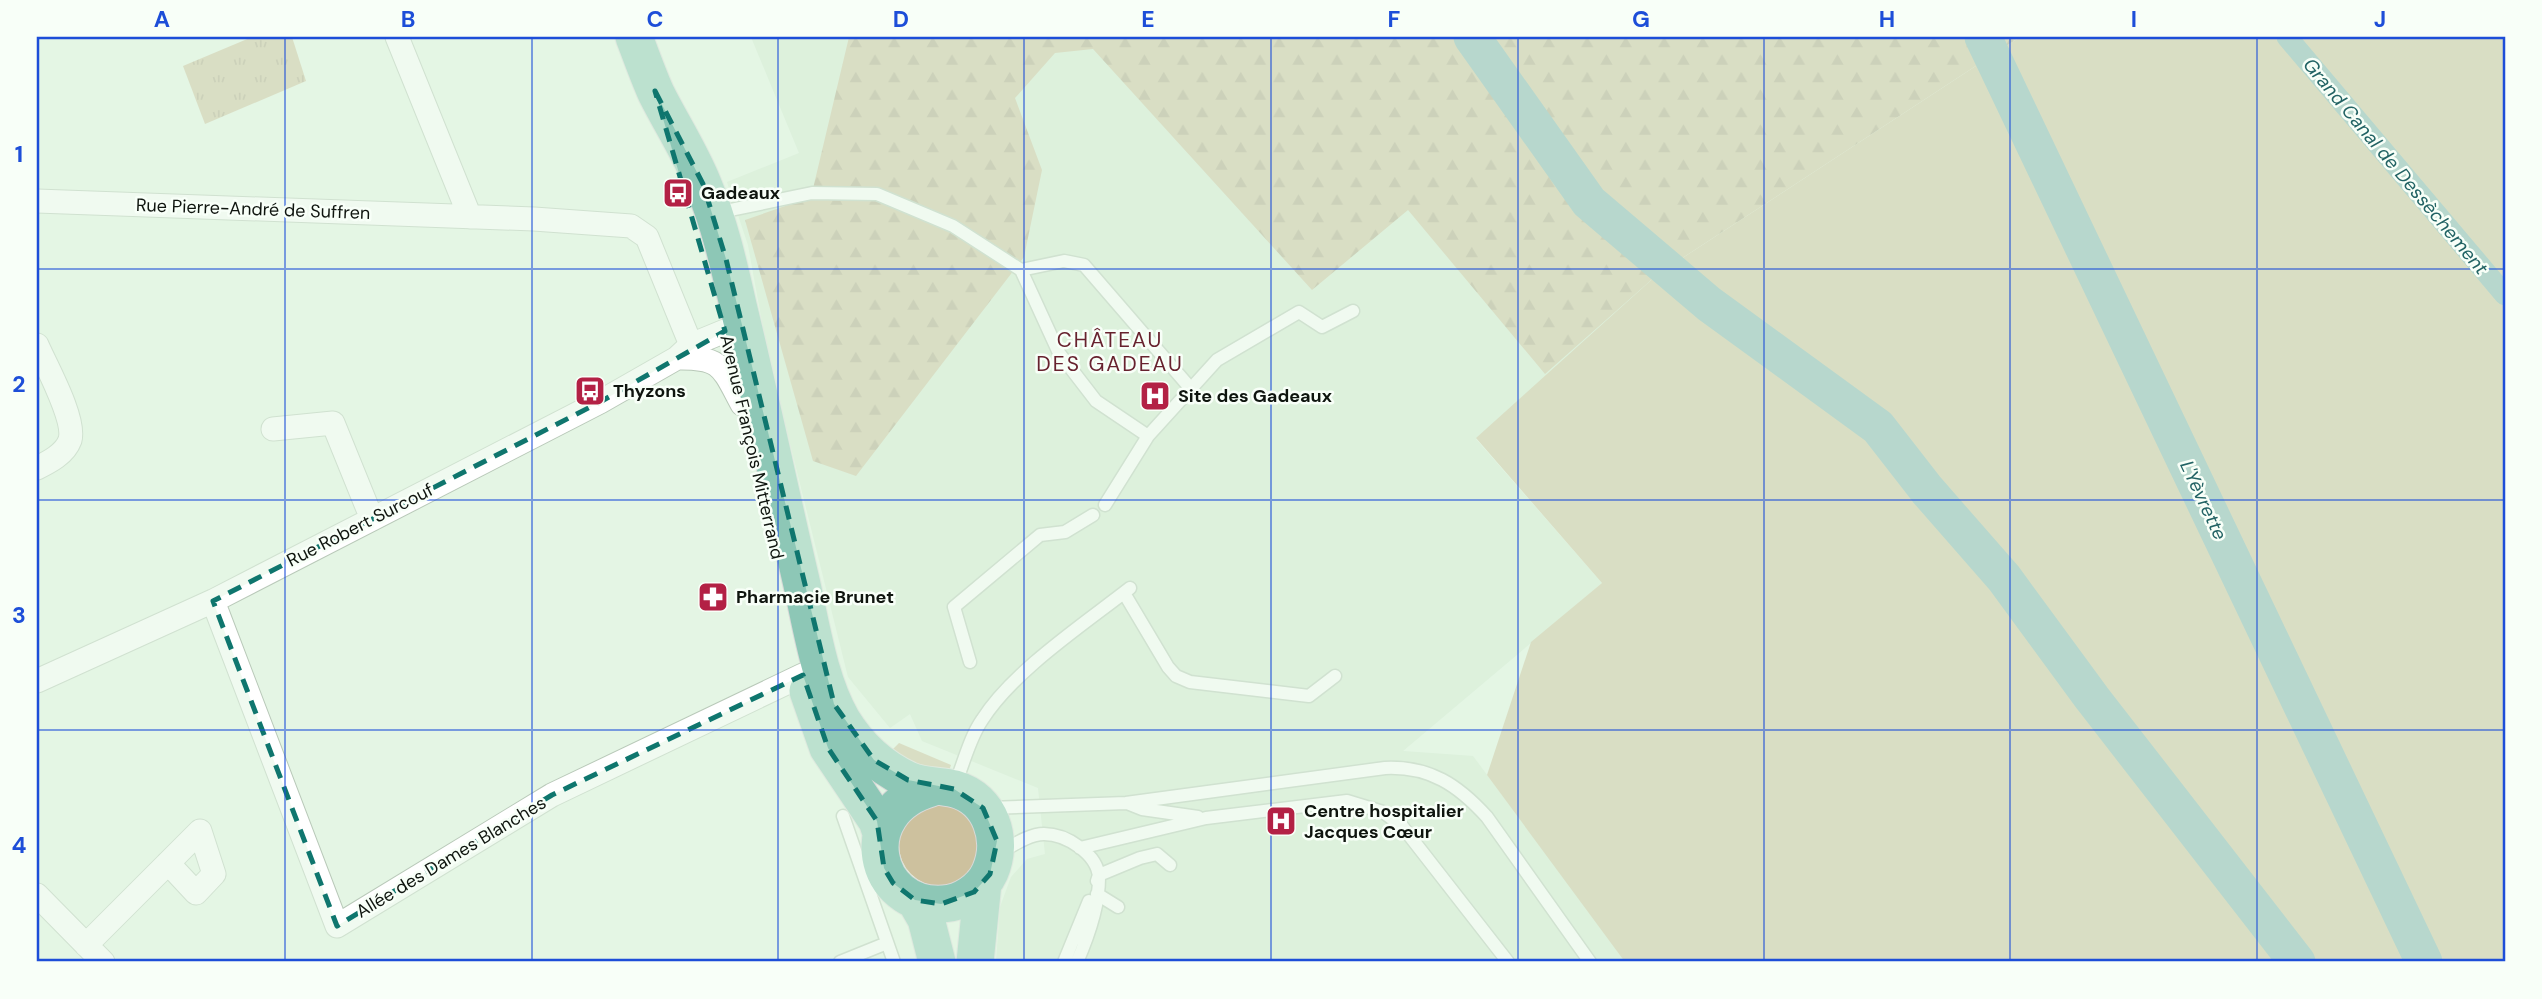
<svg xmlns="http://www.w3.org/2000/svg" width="2542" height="999" viewBox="0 0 2542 999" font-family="'DM Sans',sans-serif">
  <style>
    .built { fill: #d4ead3 }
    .green { fill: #cdc19e }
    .forest { fill: url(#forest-firs) }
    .park { fill: url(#park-tufts) }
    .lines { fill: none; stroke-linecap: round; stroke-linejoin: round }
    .canal { stroke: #82b2b2; stroke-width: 21 }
    .river { stroke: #82b2b2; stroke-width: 37 }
    .service-casing { stroke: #b9c9b9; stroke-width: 15 }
    .minor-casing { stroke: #b9c9b9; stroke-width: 25 }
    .primary-casing { stroke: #d9dad9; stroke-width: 39 }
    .service { stroke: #fff; stroke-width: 12 }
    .minor { stroke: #fff; stroke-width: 23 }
    .primary { stroke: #8dc7b6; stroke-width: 37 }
    .marked { fill: none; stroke: #0f766e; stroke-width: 5; stroke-dasharray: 14 9; stroke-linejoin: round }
    .grid { fill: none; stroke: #1d4ed8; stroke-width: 2; stroke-opacity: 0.55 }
    .labels { text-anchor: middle; stroke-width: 5; stroke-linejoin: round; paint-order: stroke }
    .poi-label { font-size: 18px; font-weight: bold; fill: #0f150f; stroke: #f8fff8; text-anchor: start }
    .street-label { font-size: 18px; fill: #0f150f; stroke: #f8fff8 }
    .water-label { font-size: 19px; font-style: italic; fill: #226364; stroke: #f8fff8 }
    .quarter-label { font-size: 21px; letter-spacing: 2px; fill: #67222e; stroke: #f8fff8 }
    .neatline { fill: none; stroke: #1d4ed8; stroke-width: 2.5 }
    .grid-label { font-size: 23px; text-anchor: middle; font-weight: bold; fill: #1d4ed8 }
  </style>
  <defs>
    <pattern id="forest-firs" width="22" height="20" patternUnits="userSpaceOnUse" patternTransform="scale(1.75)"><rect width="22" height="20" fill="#cdc19e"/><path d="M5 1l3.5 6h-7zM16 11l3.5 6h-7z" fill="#afa587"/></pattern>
    <pattern id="park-tufts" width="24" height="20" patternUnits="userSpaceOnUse" patternTransform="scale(1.75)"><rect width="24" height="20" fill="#cdc19e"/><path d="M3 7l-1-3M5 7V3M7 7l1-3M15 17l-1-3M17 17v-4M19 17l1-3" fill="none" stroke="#afa587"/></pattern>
  </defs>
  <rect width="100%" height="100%" fill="#e4f5e4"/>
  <!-- built -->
  <path class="built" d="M751 37H1456L1650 282 1669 293 1476 439 1602 583 1403 751 1473 756 1627 962H996L1000 907 1011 877 1027 859 1045 854 1038 788 922 741 910 714 890 728 848 677 768 355 748 245 727 182 799 153Z"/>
  <!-- green -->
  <path class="green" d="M2020 37H2505V962H1625L1487 775 1531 642 1602 583 1476 438 1658 274Z
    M899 743 951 765 947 777 886 756Z
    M899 845a41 41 0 1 1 82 0a41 41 0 1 1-82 0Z"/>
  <!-- forest -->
  <path class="forest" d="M849 37H2020L1658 274 1545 374 1408 210 1312 290 1093 49 1055 53 1015 98 1042 170 1024 257 856 476 813 461 745 220 811 197Z"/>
  <!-- park -->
  <path class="park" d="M252 37H292L306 81 205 124 183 66Z"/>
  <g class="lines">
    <!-- canal -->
    <path class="canal" d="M2287 37 2505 295"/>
    <!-- river -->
    <path class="river" d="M1472 37 1589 202 1709 304 1878 427 1927 490 2004 578 2092 698 2297 962
      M1983 37 2424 962"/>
    <!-- service casing -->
    <g class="service-casing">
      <path id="service" d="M716 213 812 193 877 194 953 226 1021 270 1059 353 1096 401 1148 436 1217 360 1299 312 1322 327 1353 311
        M1021 270 1064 261 1084 265 1192 390
        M1105 505 1148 436
        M1124 593 1168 667 1176 676 1190 682 1309 696 1335 676
        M970 662 954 607 1040 535 1065 532 1093 515
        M955 784C964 763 969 739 982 720 1013 671 1084 624 1130 588
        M1127 803 1142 809 1198 817
        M989 808 1126 803 1385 768C1430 766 1458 785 1487 817L1590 962
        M843 816 894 962
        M1080 848 1206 818 1347 801 1383 812 1402 826 1508 962
        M999 853C1012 846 1029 834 1044 834 1066 834 1098 854 1099 878 1099 906 1088 937 1077 962
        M1097 881 1099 875 1140 858 1157 854 1170 865
        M1097 894 1118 907
        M840 962 887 943
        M1064 962 1089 901"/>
    </g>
    <!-- minor casing -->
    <g class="minor-casing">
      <path id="minor" d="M397 37 470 217
        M37 201 534 219 631 226 647 237 691 345
        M37 345C46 366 76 419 70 440 65 454 49 462 37 468
        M677 358C722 357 722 367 742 404
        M273 429 333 423 372 519
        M213 601 337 926 552 795 803 675
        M37 681 213 601 600 402 677 358 691 345 725 331 734 333 746 344
        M37 895 103 962
        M86 945 200 831 214 874 196 893 168 863"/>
    </g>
    <!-- primary casing -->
    <g class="primary-casing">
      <path id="primary" d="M634 37C641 55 648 75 656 93 671 123 690 152 703 184 719 222 729 265 738 305 760 395 779 486 800 576 811 622 818 678 842 720 858 746 880 767 908 780 924 787 939 785 955 789 991 799 1004 840 990 872 982 890 962 903 943 904 873 909 851 811 931 788
        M808 691 828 748 877 821 881 833
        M915 900 926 919 937 962
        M975 962 983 883"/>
    </g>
    <!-- service -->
    <use href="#service" class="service"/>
    <!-- minor -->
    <use href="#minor" class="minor"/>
    <!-- primary -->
    <use href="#primary" class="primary"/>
  </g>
  <!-- marked area -->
  <path d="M0 0H2542V999H0ZM655 91 703 184 726 259 834 704 874 760 908 780 954 789 983 808 997 841 990 874 974 892 941 904 915 900 893 883 884 868 877 821 828 748 803 675 552 795 337 926 213 601 600 402 725 331Z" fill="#e4f5e4" fill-opacity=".55" fill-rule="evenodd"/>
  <path class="marked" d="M655 91 703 184 726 259 834 704 874 760 908 780 954 789 983 808 997 841 990 874 974 892 941 904 915 900 893 883 884 868 877 821 828 748 803 675 552 795 337 926 213 601 600 402 725 331Z"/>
  <!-- grid -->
  <path class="grid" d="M285 37V962M532 37V962M778 37V962M1024 37V962M1271 37V962M1518 37V962M1764 37V962M2010 37V962M2257 37V962M37 269H2505M37 500H2505M37 730H2505"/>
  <!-- icons -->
  <defs>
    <g id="bus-square" transform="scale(1.575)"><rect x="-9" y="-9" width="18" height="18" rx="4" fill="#b32145" stroke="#f8fff8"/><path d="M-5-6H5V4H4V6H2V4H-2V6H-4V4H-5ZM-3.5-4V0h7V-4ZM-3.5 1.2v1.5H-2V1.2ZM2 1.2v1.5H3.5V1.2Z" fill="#fff"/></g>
    <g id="hospital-square" transform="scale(1.575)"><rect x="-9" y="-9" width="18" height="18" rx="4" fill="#b32145" stroke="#f8fff8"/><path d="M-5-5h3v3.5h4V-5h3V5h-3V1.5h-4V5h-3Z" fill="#fff"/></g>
    <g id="pharmacy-square" transform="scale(1.575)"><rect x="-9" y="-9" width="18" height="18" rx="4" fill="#b32145" stroke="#f8fff8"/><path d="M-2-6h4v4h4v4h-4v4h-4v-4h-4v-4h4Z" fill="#fff"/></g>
  </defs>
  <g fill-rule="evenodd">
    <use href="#bus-square" x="678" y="193"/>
    <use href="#bus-square" x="590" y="391"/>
    <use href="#hospital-square" x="1155" y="396"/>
    <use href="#pharmacy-square" x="713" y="597"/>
    <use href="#hospital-square" x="1281" y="821"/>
  </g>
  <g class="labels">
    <!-- poi labels -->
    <g class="poi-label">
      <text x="701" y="199">Gadeaux</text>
      <text x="613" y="397">Thyzons</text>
      <text x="1178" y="402">Site des Gadeaux</text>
      <text x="736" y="603">Pharmacie Brunet</text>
      <text x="1304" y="817">Centre hospitalier<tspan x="1304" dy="21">Jacques Cœur</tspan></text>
    </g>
    <!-- street labels -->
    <g class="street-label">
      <text transform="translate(253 209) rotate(2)" y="6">Rue Pierre-André de Suffren</text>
      <text transform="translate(752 447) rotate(77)" y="6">Avenue François Mitterrand</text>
      <text transform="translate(360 525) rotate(-27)" y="6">Rue Robert Surcouf</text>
      <text transform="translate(451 857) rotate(-31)" y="6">Allée des Dames Blanches</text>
    </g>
    <!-- water labels -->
    <g class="water-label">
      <text transform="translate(2396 166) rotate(50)" y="7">Grand Canal de Dessèchement</text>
      <text transform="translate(2204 500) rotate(65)" y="7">L'Yèvrette</text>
    </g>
    <!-- quarter labels -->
    <g class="quarter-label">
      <text x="1110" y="347">CHÂTEAU<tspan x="1110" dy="24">DES GADEAU</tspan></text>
    </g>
  </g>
  <!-- border -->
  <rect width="2542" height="999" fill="none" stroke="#f8fff8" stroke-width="77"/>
  <rect x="38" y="38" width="2466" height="922" class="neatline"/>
  <g class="grid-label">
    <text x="162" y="27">A</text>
    <text x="408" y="27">B</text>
    <text x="655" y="27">C</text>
    <text x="901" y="27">D</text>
    <text x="1148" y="27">E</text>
    <text x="1394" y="27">F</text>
    <text x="1641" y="27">G</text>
    <text x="1887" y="27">H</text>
    <text x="2134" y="27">I</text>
    <text x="2380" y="27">J</text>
    <text x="19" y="162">1</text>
    <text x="19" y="392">2</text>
    <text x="19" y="623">3</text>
    <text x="19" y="853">4</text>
  </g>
</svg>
